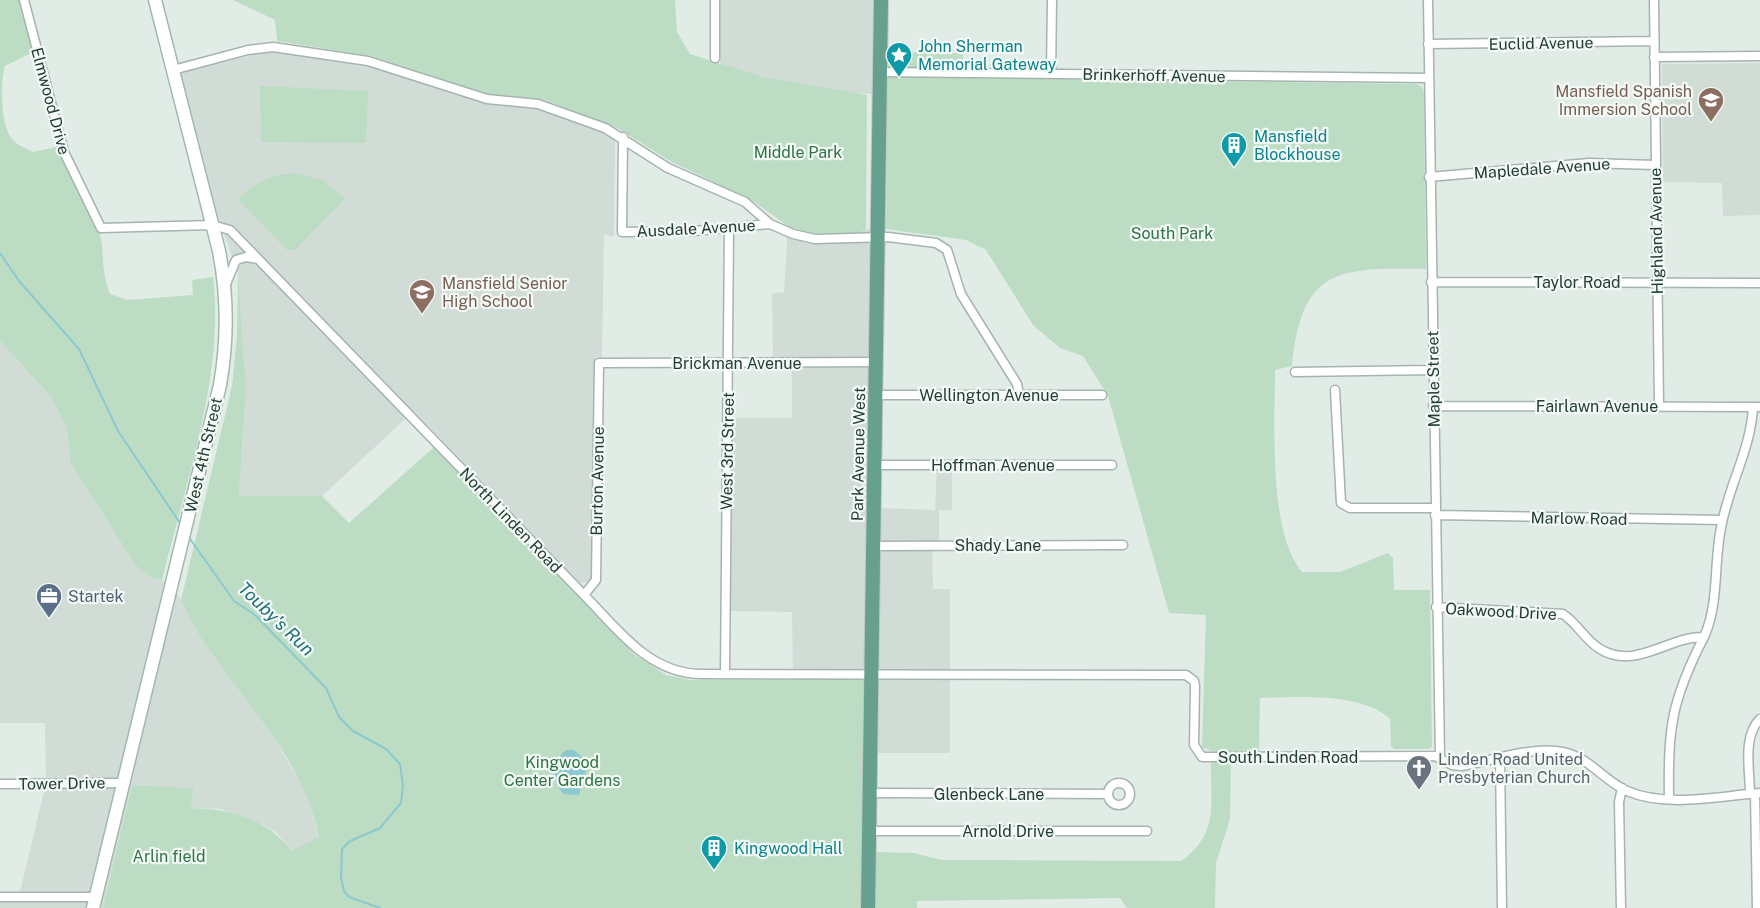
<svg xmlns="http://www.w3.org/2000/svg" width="1760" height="908" viewBox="0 0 1760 908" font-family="'Public Sans',sans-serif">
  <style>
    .built { fill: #d1dcd6 }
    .green { fill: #bcddc3 }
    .water { fill: #8cc8d0 }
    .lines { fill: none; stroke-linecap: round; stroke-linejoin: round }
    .stream { stroke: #8cc8d0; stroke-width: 2 }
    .street-casing { stroke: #a5b4ae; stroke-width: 11 }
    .secondary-casing { stroke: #a1b8af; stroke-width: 15 }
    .primary-casing { stroke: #c1c9c6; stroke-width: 16 }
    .street { stroke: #fff; stroke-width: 8 }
    .secondary { stroke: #fff; stroke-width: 12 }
    .primary { stroke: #68a08f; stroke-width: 14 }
    .labels { text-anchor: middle; stroke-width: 4.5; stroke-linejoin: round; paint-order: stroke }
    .street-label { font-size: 16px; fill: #233d35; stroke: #f3f9f5 }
    .culture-label { font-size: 16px; fill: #0d838f; stroke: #f3f9f5; text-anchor: start }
    .education-label { font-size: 16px; fill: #785e54; stroke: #f3f9f5; text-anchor: end }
    .park-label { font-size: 16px; fill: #2e7345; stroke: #f3f9f5 }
    .service-label { font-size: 16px; fill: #4e5e75; stroke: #f3f9f5; text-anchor: start }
    .worship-label { font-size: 16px; fill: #5b616d; stroke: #f3f9f5; text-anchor: start }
    .water-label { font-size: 18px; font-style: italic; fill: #1e6d77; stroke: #f3f9f5 }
  </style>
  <rect width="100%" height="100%" fill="#e2ece7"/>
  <!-- built -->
  <path class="built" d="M720 0H887L886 95 842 92 763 77 720 65Z
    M284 52 383 70 485 104 533 107 615 137 614 236 604 235 602 357H596L591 582 580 583 414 411 322 496H239L246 387 238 274 212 199 180 73 261 53Z
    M1760 63V215L1723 216 1722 183 1663 182 1662 64Z
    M788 226 811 233H859L866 229H886L881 508 935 510 937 466 952 465V510H939V546H932L933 589H950V753H864L858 680H793L792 612 730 611 732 418H792V361L773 360 772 293 784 292Z
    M0 341 51 397 67 428 70 462 136 566 152 578 162 580 178 595 205 643 266 725 308 795 319 838 292 851 277 833 264 825 220 809 191 808 194 788 132 785 103 908H0V896H19L46 783 45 723H0Z"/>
  <!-- green -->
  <path class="green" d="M0 0H19L33 52 5 66C0 83 0 126 13 140 17 145 26 148 33 152L56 147 60 148C74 176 95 207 101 239 104 258 102 275 110 294L127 300 193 295 192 280 213 277C225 375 185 485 162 580L152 578 136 566 70 462 67 428 51 397 0 341Z
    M233 0H675L677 32 690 54 763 77 867 95 866 229 859 233H811L788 226 753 201 670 161 617 128 542 99 487 94 371 56 277 41 275 20Z
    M887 52 963 53V78L1416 84 1422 87 1424 93 1426 269C1338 268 1302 267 1292 366L1275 370C1275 422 1268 533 1302 572H1340L1388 553 1393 558 1394 590H1430L1432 747 1428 749H1394L1391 746 1390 719C1362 692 1296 697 1260 698L1259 752 1211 751 1202 747 1206 615 1169 613 1108 396 1083 356 1060 348 1033 325 986 250 966 240 886 229Z
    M260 86 368 91 366 143 261 142Z
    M295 173 323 180 345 199 295 250H287L238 199C254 183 271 174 295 173Z
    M238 274 246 387 239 496H322L349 523 434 447 635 655 666 675 690 680H864L861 908H103L132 785 194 788 191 808C233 810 264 817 292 851L319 837C304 762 248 706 206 645 196 631 189 615 181 600L232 386 237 336Z
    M1211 761H1231L1230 819 1216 863 1215 908H1127L1120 898 917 901V908H875L876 852 914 853 941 860 1181 861C1220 833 1210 804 1211 761Z"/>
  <!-- water -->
  <path class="water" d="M566 750H574L588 763 579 795 564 794C551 782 551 761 566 750Z"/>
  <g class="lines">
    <!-- stream -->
    <path class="stream" d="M0 253 19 281 79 349 118 431 182 526
      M188 536 234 601 255 615 326 688 339 717 353 731 386 749 400 764 403 786 401 803 380 828 350 841 342 849 341 878 344 891 349 897 380 908"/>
    <!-- street casing -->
    <g class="street-casing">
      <path id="street" d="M24 0 64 152 101 228 212 225 230 230 584 595C618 629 648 673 700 674L1186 675 1194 681 1195 686 1194 745 1202 757 1435 756 1452 765 1461 766C1492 761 1525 748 1556 751 1588 754 1601 779 1627 791 1667 808 1719 796 1760 793
        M1428 0 1440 758
        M1654 0 1659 406
        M1428 44 1654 41
        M1654 57 1760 56
        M715 58V0
        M173 70 248 50 273 47 368 61 487 99 538 104 605 128 668 168 745 202 770 224 793 234 815 239 888 237 936 243 947 250 961 294 1017 384 1019 395
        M880 72 1429 78
        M1051 74 1052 0
        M623 137 622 232 694 231 770 224
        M1429 177 1589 163 1655 165
        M1431 282 1760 283
        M226 284 236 260 246 257 258 259
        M1295 372 1432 370
        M1335 390 1341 503 1350 508H1435
        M875 395H1102
        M1433 406 1760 407
        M875 465H1112
        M1435 515 1722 520
        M874 546 1123 545
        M584 595 596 580 599 363 876 362
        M1436 607 1563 614C1578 624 1585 640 1600 649 1636 671 1668 636 1704 637 1720 602 1713 560 1722 523 1730 483 1751 448 1753 407
        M725 674 729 228
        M1500 759 1502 908
        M1108 794a11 11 0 1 1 22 0a11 11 0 1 1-22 0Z
        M0 784 124 783
        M870 793 1108 794
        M1750 794C1750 771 1742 737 1760 719
        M1755 794 1757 908
        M1669 799C1668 728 1671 701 1704 637
        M869 831H1147
        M0 897H96
        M1621 908 1619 802 1622 788"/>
    </g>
    <!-- secondary casing -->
    <g class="secondary-casing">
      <path id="secondary" d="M93 908 220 385C228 339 228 297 219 251L155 0"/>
    </g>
    <!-- primary casing -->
    <g class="primary-casing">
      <path id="primary" d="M868 908 881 0"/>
    </g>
    <!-- street -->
    <use href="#street" class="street"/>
    <!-- secondary -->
    <use href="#secondary" class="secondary"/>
    <!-- primary -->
    <use href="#primary" class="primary"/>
  </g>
  <!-- icons -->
  <defs>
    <g id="sight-pin" transform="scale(1.35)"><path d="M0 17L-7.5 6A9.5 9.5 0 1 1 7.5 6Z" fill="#0f9aa8" stroke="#f3f9f5"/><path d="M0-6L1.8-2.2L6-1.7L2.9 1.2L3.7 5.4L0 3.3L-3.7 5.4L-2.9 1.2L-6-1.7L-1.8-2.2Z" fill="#fff"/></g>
    <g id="school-pin" transform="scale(1.35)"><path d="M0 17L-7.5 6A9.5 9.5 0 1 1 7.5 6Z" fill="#8d6e63" stroke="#f3f9f5"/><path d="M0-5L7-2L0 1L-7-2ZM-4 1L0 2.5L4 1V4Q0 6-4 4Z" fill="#fff"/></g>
    <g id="building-pin" transform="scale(1.35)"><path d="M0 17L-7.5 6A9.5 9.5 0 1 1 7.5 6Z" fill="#0f9aa8" stroke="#f3f9f5"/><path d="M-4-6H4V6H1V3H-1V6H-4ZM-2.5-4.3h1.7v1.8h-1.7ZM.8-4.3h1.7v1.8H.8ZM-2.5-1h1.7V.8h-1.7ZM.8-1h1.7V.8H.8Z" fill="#fff"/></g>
    <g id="office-pin" transform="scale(1.35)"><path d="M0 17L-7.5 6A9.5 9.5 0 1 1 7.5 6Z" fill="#5c6f8a" stroke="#f3f9f5"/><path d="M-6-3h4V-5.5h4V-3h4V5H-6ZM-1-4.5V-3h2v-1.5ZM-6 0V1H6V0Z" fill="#fff"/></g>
    <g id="church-pin" transform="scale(1.35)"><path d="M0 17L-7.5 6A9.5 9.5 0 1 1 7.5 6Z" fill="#6b7280" stroke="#f3f9f5"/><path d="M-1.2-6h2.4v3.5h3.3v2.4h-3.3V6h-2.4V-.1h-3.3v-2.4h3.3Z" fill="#fff"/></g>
  </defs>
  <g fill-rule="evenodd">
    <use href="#sight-pin" x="899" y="55"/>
    <use href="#school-pin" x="1711" y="100"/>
    <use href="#building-pin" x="1234" y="145"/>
    <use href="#school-pin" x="422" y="292"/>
    <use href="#office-pin" x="49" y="596"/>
    <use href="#church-pin" x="1419" y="768"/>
    <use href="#building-pin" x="714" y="848"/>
  </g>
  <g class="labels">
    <!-- street labels -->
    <g class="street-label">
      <text transform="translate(1541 43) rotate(-1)" y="6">Euclid Avenue</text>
      <text transform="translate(1154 75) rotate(1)" y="6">Brinkerhoff Avenue</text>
      <text transform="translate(51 101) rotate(75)" y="6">Elmwood Drive</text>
      <text transform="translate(1542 168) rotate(-4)" y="6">Mapledale Avenue</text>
      <text transform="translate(696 228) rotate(-3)" y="6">Ausdale Avenue</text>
      <text transform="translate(1656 231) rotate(-91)" y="6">Highland Avenue</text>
      <text x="1577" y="288">Taylor Road</text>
      <text x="737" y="369">Brickman Avenue</text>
      <text transform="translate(1433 379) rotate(-91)" y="6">Maple Street</text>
      <text x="989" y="401">Wellington Avenue</text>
      <text x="1597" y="412">Fairlawn Avenue</text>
      <text transform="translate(727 451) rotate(-89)" y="6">West 3rd Street</text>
      <text transform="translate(858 454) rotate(-89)" y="6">Park Avenue West</text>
      <text transform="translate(203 455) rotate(-77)" y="6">West 4th Street</text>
      <text x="993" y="471">Hoffman Avenue</text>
      <text transform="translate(597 481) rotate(-89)" y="6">Burton Avenue</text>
      <text transform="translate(1579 518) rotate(1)" y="6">Marlow Road</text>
      <text transform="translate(511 520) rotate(46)" y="6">North Linden Road</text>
      <text x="998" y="551">Shady Lane</text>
      <text transform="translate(1501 611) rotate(3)" y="6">Oakwood Drive</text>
      <text x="1288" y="763">South Linden Road</text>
      <text transform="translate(62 783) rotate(-1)" y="6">Tower Drive</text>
      <text x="989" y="800">Glenbeck Lane</text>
      <text x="1008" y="837">Arnold Drive</text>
    </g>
    <!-- culture labels -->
    <g class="culture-label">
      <text x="918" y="52">John Sherman<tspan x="918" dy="18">Memorial Gateway</tspan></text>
      <text x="1254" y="142">Mansfield<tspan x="1254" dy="18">Blockhouse</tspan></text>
      <text x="734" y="854">Kingwood Hall</text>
    </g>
    <!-- education labels -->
    <g class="education-label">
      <text x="1692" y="97">Mansfield Spanish<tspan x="1692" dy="18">Immersion School</tspan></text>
      <text x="442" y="289" text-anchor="start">Mansfield Senior<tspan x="442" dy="18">High School</tspan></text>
    </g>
    <!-- park labels -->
    <g class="park-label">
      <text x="798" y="158">Middle Park</text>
      <text x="1172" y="239">South Park</text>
      <text x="562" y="768">Kingwood<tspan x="562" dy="18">Center Gardens</tspan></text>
      <text x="169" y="862">Arlin field</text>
    </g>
    <!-- service labels -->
    <g class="service-label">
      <text x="68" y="602">Startek</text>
    </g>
    <!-- worship labels -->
    <g class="worship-label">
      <text x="1438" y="765">Linden Road United<tspan x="1438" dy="18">Presbyterian Church</tspan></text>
    </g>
    <!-- water labels -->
    <g class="water-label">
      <text transform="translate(276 619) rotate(44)" y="6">Touby's Run</text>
    </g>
  </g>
</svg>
